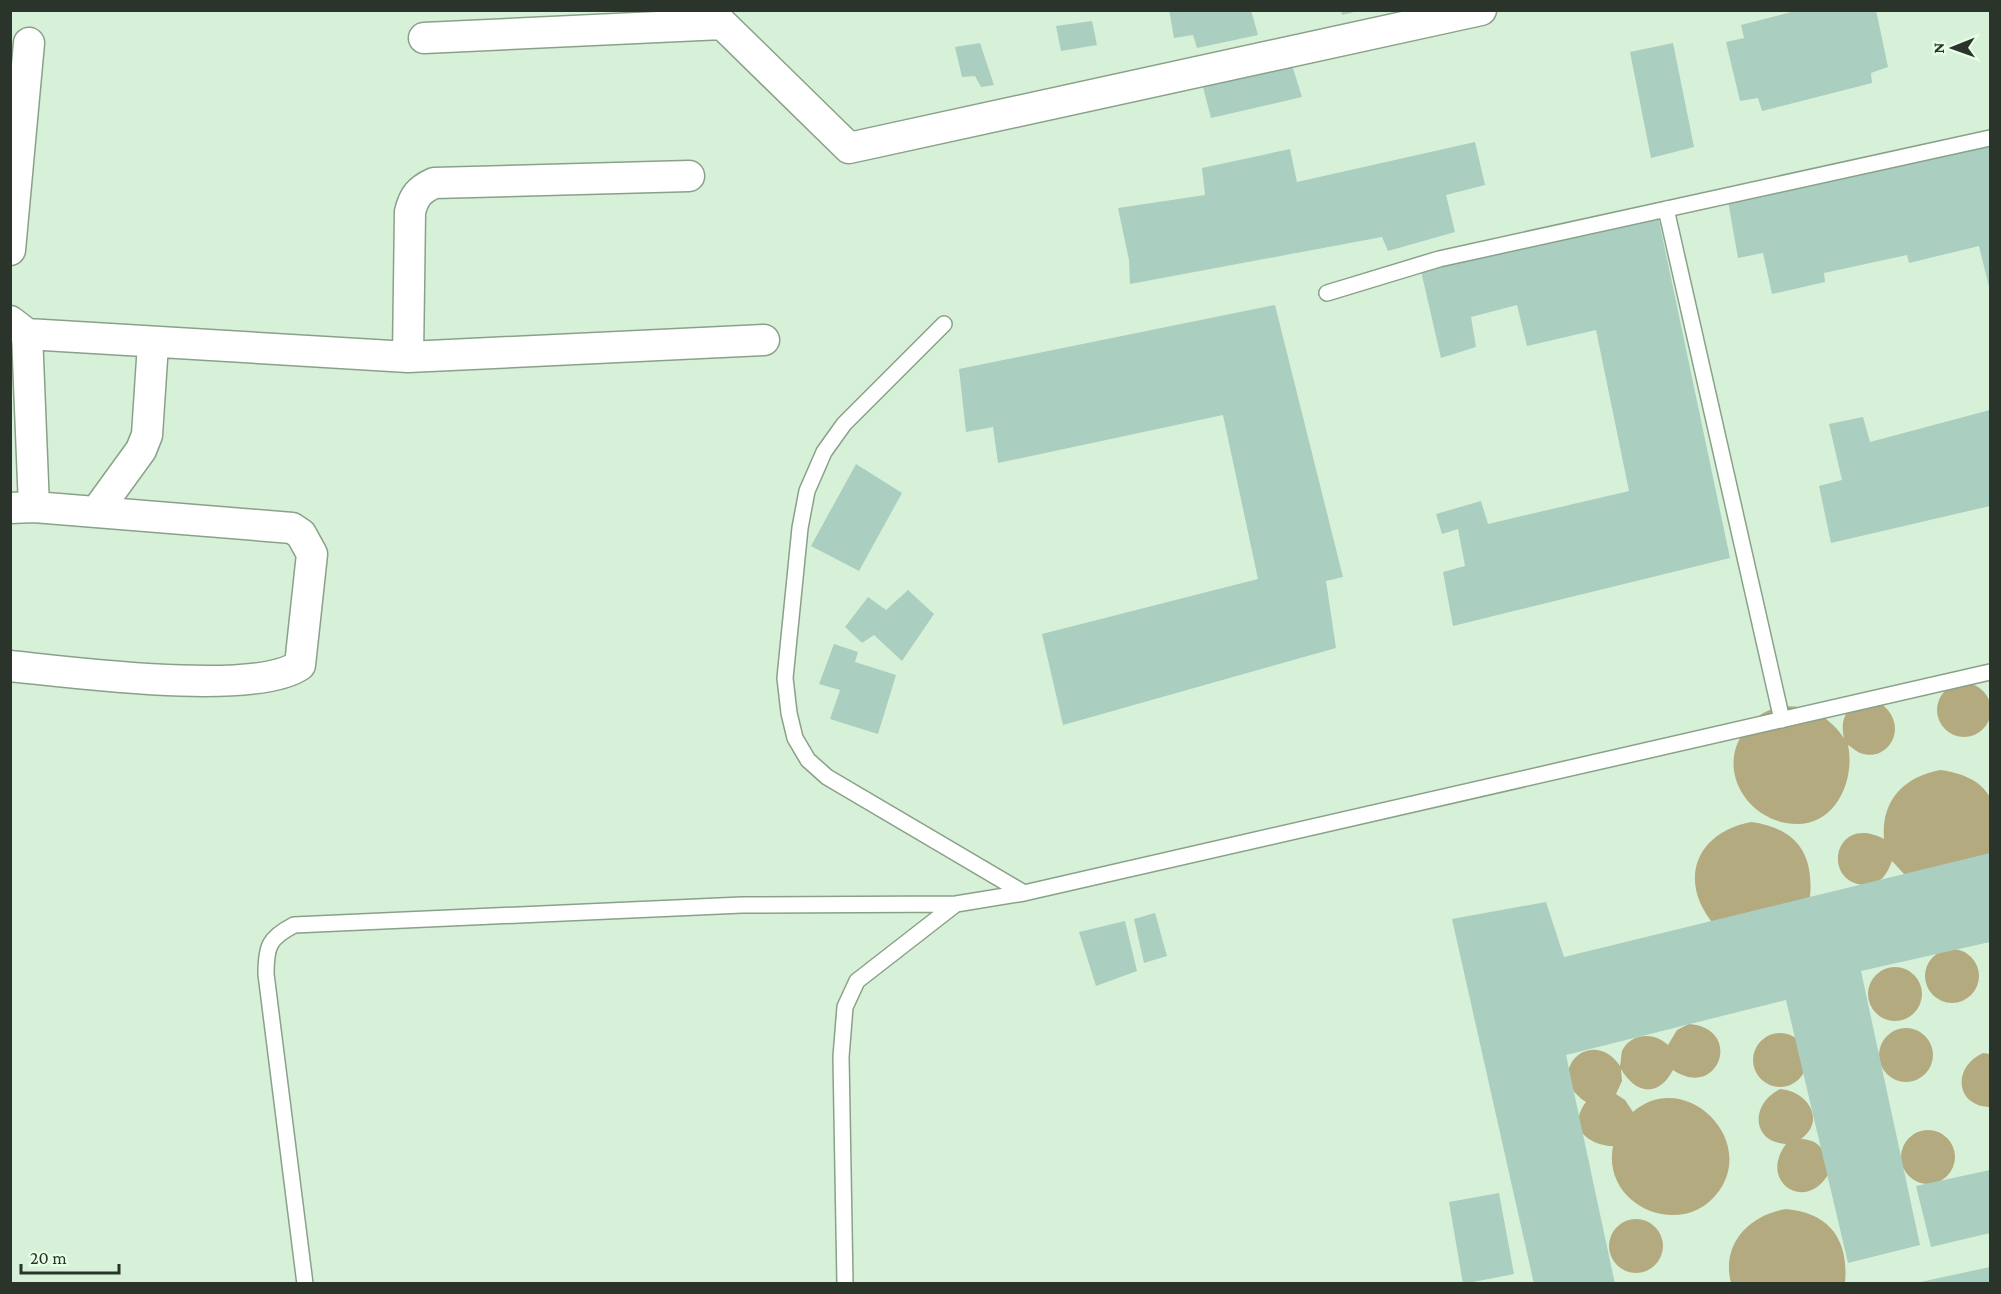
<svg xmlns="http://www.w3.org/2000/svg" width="2001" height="1294" viewBox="0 0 2001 1294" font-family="'Crimson Pro',serif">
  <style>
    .forest { fill: #b4aa7f }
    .building { fill: #aacec0 }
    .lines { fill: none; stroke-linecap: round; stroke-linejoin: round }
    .service-casing { stroke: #89a189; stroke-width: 18 }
    .minor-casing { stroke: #89a189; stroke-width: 33 }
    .service { stroke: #fff; stroke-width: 15 }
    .minor { stroke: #fff; stroke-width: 30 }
  </style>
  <rect width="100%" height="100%" fill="#d7f1d8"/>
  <!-- forest -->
  <path class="forest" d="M1937 710a27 27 0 1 1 54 0a27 27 0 1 1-54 0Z
    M1877 701C1912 722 1890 764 1860 753 1856 751 1851 747 1848 745 1856 784 1832 832 1786 823 1744 815 1717 768 1745 730 1772 692 1821 703 1844 738 1841 725 1843 716 1852 705Z
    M1940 770C1961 773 1979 779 1990 797V862L1977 877 1905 875 1892 861C1888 872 1881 885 1867 885 1820 885 1833 812 1884 839 1881 800 1904 777 1940 770Z
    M1751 822C1796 828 1814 853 1810 897L1716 927C1677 883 1694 833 1751 822Z
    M1925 976a27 27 0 1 1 54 0a27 27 0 1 1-54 0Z
    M1868 994a27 27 0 1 1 54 0a27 27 0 1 1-54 0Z
    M1689 1024C1744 1028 1719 1101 1673 1070 1659 1097 1636 1095 1621 1069L1622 1081 1616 1094 1625 1100 1633 1112C1683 1068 1757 1137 1719 1191 1684 1241 1601 1207 1613 1146 1587 1145 1567 1127 1586 1102 1541 1073 1592 1024 1620 1066 1621 1062 1621 1055 1622 1051 1631 1032 1655 1032 1668 1045L1677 1030Z
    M1879 1055a27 27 0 1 1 54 0a27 27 0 1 1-54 0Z
    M1753 1060a27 27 0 1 1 54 0a27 27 0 1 1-54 0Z
    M1983 1053 1990 1054V1107C1955 1106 1952 1067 1983 1053Z
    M1780 1089C1807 1091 1827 1120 1801 1139 1822 1140 1824 1152 1830 1171 1808 1215 1757 1183 1786 1144 1751 1142 1750 1104 1780 1089Z
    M1901 1157a27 27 0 1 1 54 0a27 27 0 1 1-54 0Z
    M1786 1209C1830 1213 1849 1240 1845 1283H1731C1721 1244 1749 1215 1786 1209Z
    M1609 1246a27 27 0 1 1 54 0a27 27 0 1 1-54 0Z"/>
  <!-- building -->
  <path class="building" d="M1169 10H1251L1258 35 1197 48 1193 35 1174 38Z
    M1341 10H1358V11L1342 15Z
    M1799 10H1876L1888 67 1871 73 1872 83 1762 111 1758 98 1740 101 1726 42 1744 38 1741 25Z
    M1092 21 1097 45 1061 51 1056 26Z
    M980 43 994 85 981 87 975 76 962 77 955 47Z
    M1673 43 1694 147 1651 158 1630 52Z
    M1292 65 1302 97 1211 118 1203 87Z
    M1475 142 1485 185 1446 195 1455 232 1388 251 1382 237 1130 284 1129 260 1118 208 1205 195 1202 168 1290 149 1297 182Z
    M1989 143 1990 291 1979 246 1909 263 1907 255 1824 273 1825 282 1772 294 1763 253 1738 258 1728 201Z
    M1658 216 1730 558 1453 626 1443 572 1465 566 1458 529 1442 534 1436 514 1481 501 1488 524 1629 491 1596 330 1527 346 1517 305 1471 317 1476 347 1441 358 1421 271Z
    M1275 305 1343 577 1326 581 1336 648 1063 725 1042 634 1258 579 1223 415 998 463 993 427 966 432 959 369Z
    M1990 410V506L1831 543 1819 486 1842 480 1829 424 1863 417 1870 442Z
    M856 464 902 493 859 571 811 546Z
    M908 590 934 614 902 661 874 635 862 643 845 627 868 597 886 610Z
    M834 644 858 652 855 662 896 675 878 734 830 719 840 690 819 684Z
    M1990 853V942L1861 971 1920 1245 1848 1263 1786 1000 1566 1055 1615 1284H1534L1452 919 1546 902 1564 957Z
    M1155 913 1167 956 1144 963 1134 919Z
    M1125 921 1137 971 1096 986 1079 932Z
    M1990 1170V1233L1931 1247 1916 1186Z
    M1499 1193 1514 1274 1463 1284 1449 1202Z
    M1990 1267V1284H1916V1283Z"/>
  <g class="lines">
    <!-- service casing -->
    <g class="service-casing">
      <path id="service" d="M1666 209 1782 720
        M1327 293 1439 259 1990 138
        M944 324 844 424 824 452 807 491 800 528 785 678 789 713 795 738 808 760 827 777 1024 893
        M305 1284 266 974C266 946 269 938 294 925L742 905 956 904 1024 893 1990 672
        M845 1284 841 1057 845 1007 857 981 956 904"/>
    </g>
    <!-- minor casing -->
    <g class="minor-casing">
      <path id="minor" d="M708 10 849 148 1481 10
        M424 38 722 24
        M10 250 29 43
        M10 321 27 334 34 507
        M27 334 408 357 764 340
        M408 357 410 212C414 196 419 190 434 183L689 176
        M10 508 34 507 292 528 301 534 312 554 300 665C256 697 70 672 10 666
        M96 512 141 450 147 435 153 344"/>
    </g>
    <!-- service -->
    <use href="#service" class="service"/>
    <!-- minor -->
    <use href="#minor" class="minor"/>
  </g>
  <!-- border -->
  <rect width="2001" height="1294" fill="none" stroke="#2a342b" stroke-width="24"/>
  <!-- north arrow -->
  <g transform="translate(1953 48) rotate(269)" stroke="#e5fee5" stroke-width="4.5" paint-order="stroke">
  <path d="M0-4.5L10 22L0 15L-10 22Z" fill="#2a342b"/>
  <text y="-9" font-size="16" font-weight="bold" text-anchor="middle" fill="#2a342b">N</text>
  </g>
  <!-- scale -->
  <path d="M21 1264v9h98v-9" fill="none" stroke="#2a342b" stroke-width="3"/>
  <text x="30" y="1264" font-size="18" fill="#2a342b" stroke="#e5fee5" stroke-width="4.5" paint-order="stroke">20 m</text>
</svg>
